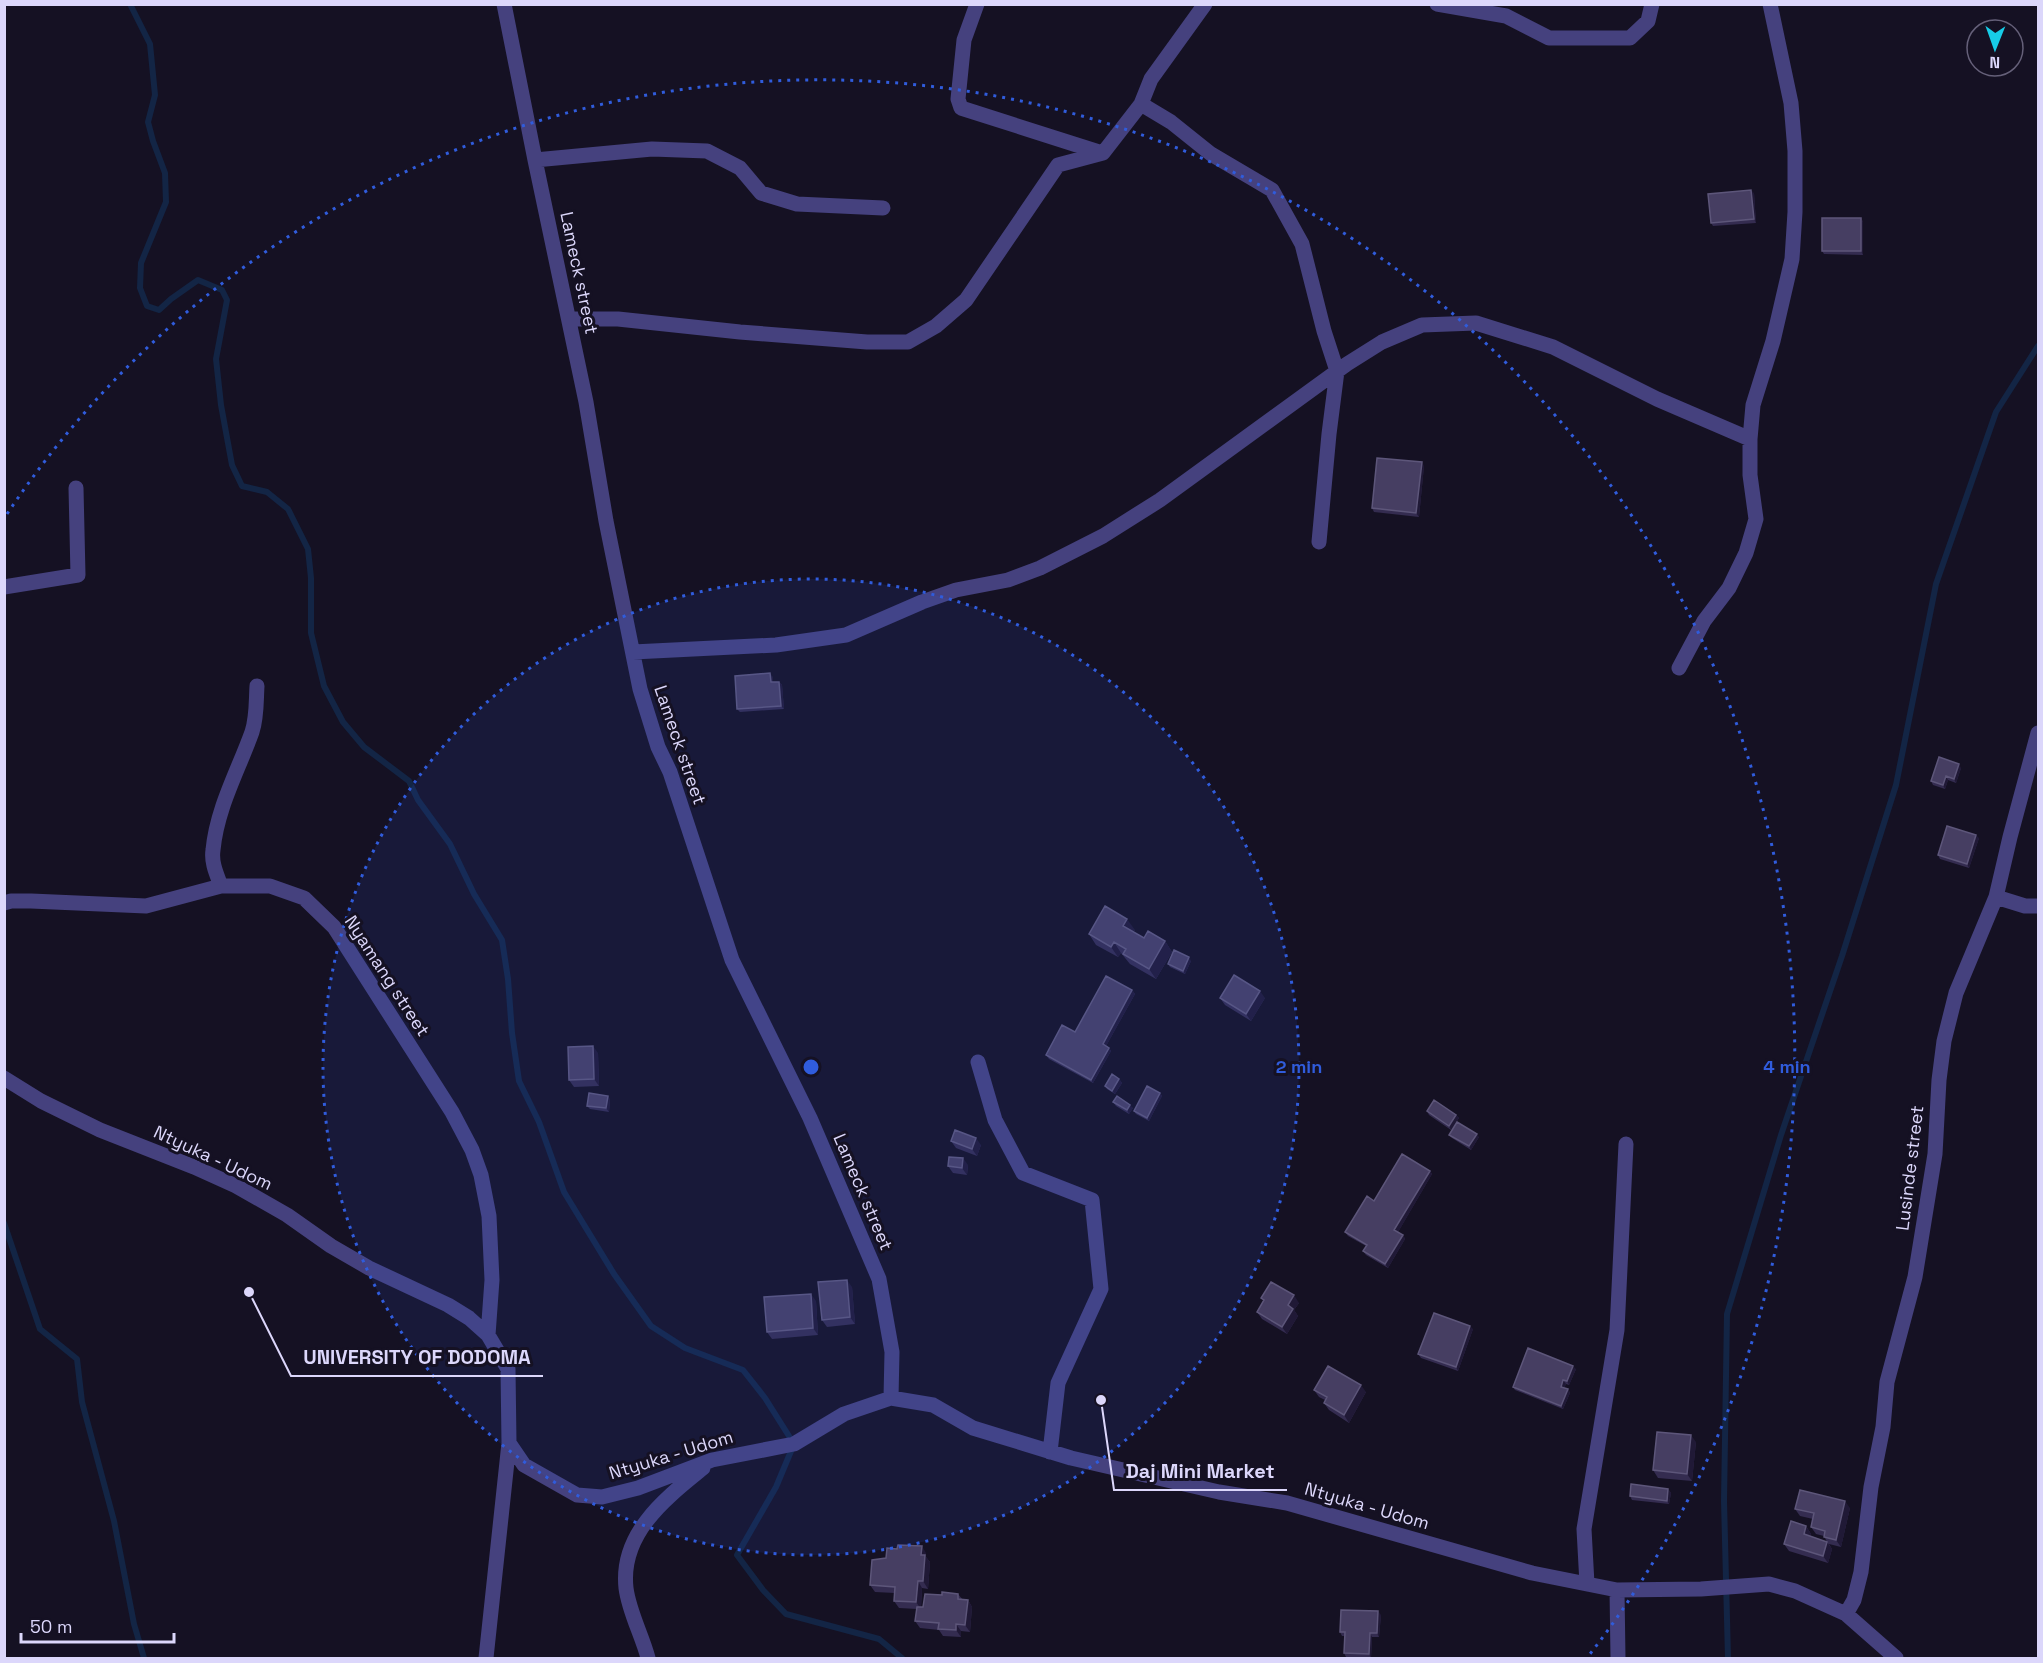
<svg xmlns="http://www.w3.org/2000/svg" width="2043" height="1663" viewBox="0 0 2043 1663" font-family="'Space Grotesk',sans-serif">
  <style>
    .lines { fill: none; stroke-linecap: round; stroke-linejoin: round }
    .stream { stroke: #132545; stroke-width: 6 }
    .street { stroke: #45417e; stroke-width: 15 }
    .wall { fill: #342c50 }
    .shaded-wall { fill: #201936 }
    .building { fill: #463e62; stroke: #5d567a; stroke-width: 1.5 }
    .ring { fill: none; stroke: #305cdc; stroke-width: 3; stroke-dasharray: 3 6 }
    .labels { text-anchor: middle; stroke-width: 6; stroke-linejoin: round; paint-order: stroke }
    .street-label { font-size: 18px; fill: #dcd7fb; stroke: #151123 }
    .centre { fill: #305cdc; stroke: #151123; stroke-width: 3 }
    .ring-label { font-size: 18px; text-anchor: middle; font-weight: bold; fill: #305cdc; stroke: #151123; stroke-width: 6; stroke-linejoin: round; paint-order: stroke }
    .leader { fill: none; stroke: #dcd7fb; stroke-width: 2 }
    .callout-dot { fill: #dcd7fb; stroke: #151123; stroke-width: 2 }
    .callout-label { font-size: 20px; text-anchor: middle; font-weight: bold; fill: #dcd7fb; stroke: #151123; stroke-width: 6; stroke-linejoin: round; paint-order: stroke }
  </style>
  <rect width="100%" height="100%" fill="#151123"/>
  <g class="lines">
    <!-- stream -->
    <path class="stream" d="M130 4 150 44 155 95 148 122 153 141 165 173 166 202 141 263 140 288 147 306 159 310 171 299 198 280 222 290 227 300 216 359 221 405 232 465 242 486 267 492 288 509 308 549 311 578V633L324 686 343 722 364 747 409 781 418 800 450 844 474 894 502 940 508 979 512 1033 519 1081 539 1122 564 1192 614 1274 651 1326 685 1348 743 1370 765 1398 794 1444 776 1487 737 1555 763 1590 786 1614 879 1639 902 1658
      M4 1223 40 1329 77 1359 82 1402 114 1521 134 1624 144 1658
      M1728 1658 1724 1501 1727 1314 1781 1135 1842 956 1896 785 1936 584 1996 412 2038 346"/>
    <!-- street -->
    <path class="street" d="M504 4 535 160 586 402 606 521 640 689 658 747 670 772 732 960 810 1118 879 1279 892 1352 891 1398
      M977 4 964 40 958 99 961 108 1102 153
      M1437 4 1506 16 1549 38H1630L1648 21 1652 4
      M1141 104 1171 122 1211 154 1272 190 1302 244 1324 331 1337 371 1329 434 1319 542
      M535 160 652 149 707 151 740 168 761 193 797 204 883 208
      M569 319H618L740 332 867 342H908L936 326 966 300 1058 165 1103 153 1141 104 1151 79 1205 4
      M4 587 78 575 76 488
      M633 652 776 645 846 635 922 602 956 590 1008 580 1040 568 1103 536 1160 500 1347 364 1382 342 1422 325 1476 323 1553 347 1657 399 1750 439
      M1679 668 1704 621 1729 588 1746 553 1756 519 1750 475V439L1753 405 1773 341 1792 259 1795 212V151L1791 103 1770 4
      M221 886C217 875 211 863 213 850 217 808 238 771 252 732 257 717 256 701 257 686
      M1996 897 2025 906H2038
      M4 903 11 901H31L146 906 221 886H270L304 898 334 927 452 1112 472 1150 481 1175 489 1216 492 1280 488 1335
      M978 1062 995 1120 1023 1173 1092 1200 1101 1289 1058 1383 1050 1452
      M4 1078 41 1101 100 1130 194 1167 236 1186 287 1215 331 1246 369 1268 448 1305 469 1318 488 1335 508 1369 509 1443 524 1465 577 1495 602 1497 638 1488 712 1460 794 1444 844 1414 891 1398 933 1405 973 1428 1071 1458 1219 1492 1287 1503 1532 1573 1617 1590 1701 1589 1769 1584 1795 1591 1846 1614 1896 1658
      M1587 1584 1584 1529 1617 1330 1626 1144
      M1617 1590 1618 1658
      M1846 1614 1854 1600 1861 1572 1871 1487 1883 1427 1887 1382 1915 1277 1935 1154 1939 1080 1944 1041 1956 993 1996 897 2010 837 2038 733
      M486 1658 509 1443
      M648 1658C642 1635 629 1612 626 1588 620 1533 666 1498 703 1468"/>
  </g>
  <!-- wall -->
  <path class="wall" d="M1754 193 1756 223 1713 226 1711 223Z
    M1861 218 1863 222V255L1824 254 1822 251Z
    M1424 466 1419 517 1374 512 1372 508Z
    M773 677V682H779L782 685 784 709 740 712 737 709Z
    M1961 768 1956 783 1948 780 1945 789 1933 785 1931 781Z
    M1979 838 1969 868 1940 859 1938 855Z
    M1135 930 1133 932 1144 938 1165 941 1172 952 1156 979 1130 964 1121 953 1118 957 1096 945 1089 934Z
    M1191 961 1185 974 1170 967 1168 964Z
    M1132 990 1135 994 1106 1046 1109 1048 1111 1051 1093 1083 1049 1059 1046 1055 1075 1032Z
    M1220 998H1265L1251 1021 1225 1005Z
    M598 1053 599 1086 574 1087 569 1080Z
    M1119 1079 1122 1083 1115 1094 1107 1089 1105 1086Z
    M1160 1093 1162 1096 1149 1121 1136 1114 1134 1111Z
    M610 1099 609 1112 590 1109 587 1106Z
    M1113 1102 1133 1108 1129 1114 1116 1106Z
    M1427 1111 1456 1115 1459 1118 1451 1130 1429 1115Z
    M1449 1135 1479 1137 1471 1150 1452 1138Z
    M951 1141 981 1145 977 1156 956 1148Z
    M968 1165 967 1175 953 1173 948 1166Z
    M1430 1171 1432 1174 1398 1232 1403 1235 1405 1239 1388 1268 1366 1255 1363 1251 1366 1246 1348 1236 1345 1232 1374 1201Z
    M852 1287 855 1324 827 1327 822 1320Z
    M1261 1298 1299 1303 1294 1310 1298 1316 1287 1334 1262 1319 1257 1312 1264 1301Z
    M816 1301 818 1335 772 1339 767 1332Z
    M1473 1329 1458 1371 1421 1358 1418 1354Z
    M1576 1369 1569 1385 1566 1384 1564 1388 1568 1389 1570 1393 1563 1409 1515 1390 1513 1387Z
    M1314 1390 1366 1392 1349 1423 1329 1410 1324 1403 1325 1400 1319 1397Z
    M1696 1442 1692 1481 1658 1478 1653 1470Z
    M1668 1489 1671 1493 1669 1504 1632 1500 1630 1496Z
    M1850 1508 1841 1547 1829 1544 1832 1549 1828 1563 1789 1551 1784 1544 1806 1526 1811 1534 1810 1536 1827 1542 1824 1536 1816 1534 1811 1527 1813 1519 1800 1516 1795 1509Z
    M926 1553V1557L930 1562 928 1589 922 1588 921 1607H923L942 1595 958 1594 963 1600H968L972 1607 970 1632 961 1631V1637L943 1636 939 1630 920 1628 915 1621 917 1609 899 1608 894 1601 895 1593 875 1592 870 1585Z
    M1381 1615 1379 1637H1372L1371 1658 1346 1657 1344 1653V1636H1342L1340 1632Z"/>
  <!-- shaded-wall -->
  <path class="shaded-wall" d="M1751 190 1754 193 1756 223 1754 219Z
    M1861 218 1863 222V255L1861 251Z
    M1422 462 1424 466 1419 517 1416 513Z
    M770 673 773 677V686L771 682Z
    M779 682 782 685 784 709 781 706Z
    M1959 764 1961 768 1956 783 1954 779Z
    M1946 776 1948 780 1945 789 1943 785Z
    M1976 835 1979 838 1969 868 1967 864Z
    M1127 919 1135 930 1130 937 1123 926Z
    M1165 941 1172 952 1156 979 1149 969Z
    M1114 942 1121 953 1118 957 1111 947Z
    M1189 957 1191 961 1185 974 1183 971Z
    M1132 990 1135 994 1105 1048 1103 1044Z
    M1260 991 1265 998 1251 1021 1246 1014Z
    M593 1046 598 1053 599 1086 594 1079Z
    M1109 1048 1111 1051 1093 1083 1091 1080Z
    M1119 1079 1122 1083 1115 1094 1112 1091Z
    M1160 1093 1162 1096 1149 1121 1147 1118Z
    M608 1096 610 1099 609 1112 606 1108Z
    M1130 1105 1133 1108 1129 1114 1127 1110Z
    M1456 1115 1459 1118 1451 1130 1449 1126Z
    M1477 1134 1479 1137 1471 1150 1469 1146Z
    M976 1138 981 1145 977 1156 972 1149Z
    M963 1158 968 1165 967 1175 962 1168Z
    M1430 1171 1432 1174 1397 1234 1394 1230Z
    M1403 1235 1405 1239 1388 1268 1385 1264Z
    M847 1280 852 1287 855 1324 850 1317Z
    M811 1294 816 1301 818 1335 813 1328Z
    M1294 1295 1299 1303 1294 1310 1298 1316 1287 1334 1282 1327 1288 1305Z
    M1470 1326 1473 1329 1458 1371 1456 1367Z
    M1573 1366 1576 1369 1569 1385 1567 1381Z
    M1563 1380 1566 1384 1563 1390 1561 1387Z
    M1361 1385 1366 1392 1349 1423 1344 1415Z
    M1568 1389 1570 1393 1563 1409 1561 1406Z
    M1691 1435 1696 1442 1692 1481 1687 1474Z
    M1668 1489 1671 1493 1669 1504 1667 1501Z
    M1845 1501 1850 1508 1841 1547 1836 1540Z
    M1806 1526 1811 1534 1809 1542 1804 1534Z
    M1827 1542 1832 1549 1828 1563 1823 1556Z
    M922 1546 926 1553V1557L930 1562 928 1589 923 1581 921 1555Z
    M918 1581 922 1588 921 1609 916 1602Z
    M968 1600 972 1607 970 1632 965 1625Z
    M1378 1611 1381 1615 1379 1637 1377 1633Z
    M956 1624 961 1631V1637L956 1630Z
    M1370 1633 1372 1637 1371 1658 1369 1654Z"/>
  <!-- building -->
  <path class="building" d="M1751 190 1754 219 1711 223 1708 194Z
    M1822 218H1861V251H1822Z
    M1377 458 1422 462 1416 513 1372 508Z
    M770 673 771 682H779L781 706 737 709 735 676Z
    M1939 757 1959 764 1954 779 1946 776 1943 785 1931 781Z
    M1947 826 1976 835 1967 864 1938 855Z
    M1105 906 1127 919 1123 926 1144 938 1148 931 1165 941 1149 969 1123 954 1126 949 1114 942 1111 947 1089 934Z
    M1174 950 1189 957 1183 971 1168 964Z
    M1234 975 1260 991 1246 1014 1220 998Z
    M1106 976 1132 990 1103 1044 1109 1048 1091 1080 1046 1055 1062 1025 1075 1032Z
    M593 1046 594 1079 569 1080 568 1047Z
    M1112 1074 1119 1079 1112 1091 1105 1086Z
    M1147 1086 1160 1093 1147 1118 1134 1111Z
    M589 1093 608 1096 606 1108 587 1106Z
    M1117 1096 1130 1105 1127 1110 1113 1102Z
    M1434 1100 1456 1115 1449 1126 1427 1111Z
    M1457 1122 1477 1134 1469 1146 1449 1135Z
    M955 1130 976 1138 972 1149 951 1141Z
    M1402 1154 1430 1171 1394 1230 1403 1235 1385 1264 1363 1251 1367 1245 1345 1232 1367 1196 1374 1201Z
    M949 1157 963 1158 962 1168 948 1166Z
    M847 1280 850 1317 822 1320 818 1282Z
    M1271 1282 1294 1295 1288 1305 1293 1309 1282 1327 1257 1312 1264 1300 1261 1298Z
    M811 1294 813 1328 767 1332 764 1297Z
    M1434 1313 1470 1326 1456 1367 1418 1354Z
    M1528 1348 1573 1366 1567 1381 1563 1380 1561 1387 1568 1389 1561 1406 1513 1387Z
    M1328 1366 1361 1385 1344 1415 1324 1403 1327 1397 1314 1390Z
    M1657 1432 1691 1435 1687 1474 1653 1470Z
    M1631 1484 1668 1489 1667 1501 1630 1496Z
    M1800 1490 1845 1501 1836 1540 1824 1537 1825 1531 1811 1527 1814 1513 1795 1509Z
    M1791 1521 1806 1526 1804 1534 1827 1542 1823 1556 1784 1544Z
    M898 1545 922 1546 921 1555H925L923 1581H918L916 1602 894 1601 895 1587 870 1585 872 1560 886 1558 887 1548 897 1549Z
    M942 1592 958 1594V1599L968 1600 965 1625 956 1624V1630L938 1629 939 1623 915 1621 917 1607H923L925 1594 942 1595Z
    M1341 1610 1378 1611 1377 1633H1370L1369 1654 1344 1653 1345 1632H1340Z"/>
  <!-- distance rings -->
  <circle cx="811" cy="1067" r="488" fill="#305cdc" fill-opacity=".12"/>
  <g class="ring">
    <circle cx="811" cy="1067" r="488"/>
    <path d="M7 514A976 976 0 1 1 1590 1654"/>
  </g>
  <g class="labels">
    <!-- street labels -->
    <g class="street-label">
      <text transform="translate(579 273) rotate(78)" y="6">Lameck street</text>
      <text transform="translate(680 745) rotate(71)" y="6">Lameck street</text>
      <text transform="translate(387 976) rotate(57)" y="6">Nyamang street</text>
      <text transform="translate(213 1158) rotate(25)" y="6">Ntyuka - Udom</text>
      <text transform="translate(1910 1168) rotate(-83)" y="6">Lusinde street</text>
      <text transform="translate(863 1192) rotate(67)" y="6">Lameck street</text>
      <text transform="translate(671 1455) rotate(-17)" y="6">Ntyuka - Udom</text>
      <text transform="translate(1367 1506) rotate(16)" y="6">Ntyuka - Udom</text>
    </g>
  </g>
  <circle cx="811" cy="1067" r="9" class="centre"/>
  <g class="ring-label">
    <text x="1299" y="1073">2 min</text>
    <text x="1787" y="1073">4 min</text>
  </g>
  <!-- callouts -->
  <path class="leader" d="M249 1292L291 1376H543M1101 1400L1114 1490H1287"/>
  <g class="callout-dot">
    <circle cx="249" cy="1292" r="6"/>
    <circle cx="1101" cy="1400" r="6"/>
  </g>
  <g class="callout-label">
    <text x="417" y="1364">UNIVERSITY OF DODOMA</text>
    <text x="1200" y="1478">Daj Mini Market</text>
  </g>
  <!-- border -->
  <rect width="2043" height="1663" fill="none" stroke="#dcd7fb" stroke-width="12"/>
  <!-- north arrow -->
  <g transform="translate(1995 48) rotate(181)"><circle r="28" fill="#151123" stroke="#656079" stroke-width="1.5"/>
  <path d="M0-4.5L10 22L0 15L-10 22Z" fill="#17cce7"/>
  <text y="-9" font-size="16" font-weight="bold" text-anchor="middle" fill="#dcd7fb">N</text>
  </g>
  <!-- scale -->
  <path d="M21 1633v9h153v-9" fill="none" stroke="#dcd7fb" stroke-width="3"/>
  <text x="30" y="1633" font-size="18" fill="#dcd7fb" stroke="#151123" stroke-width="4.5" paint-order="stroke">50 m</text>
</svg>
